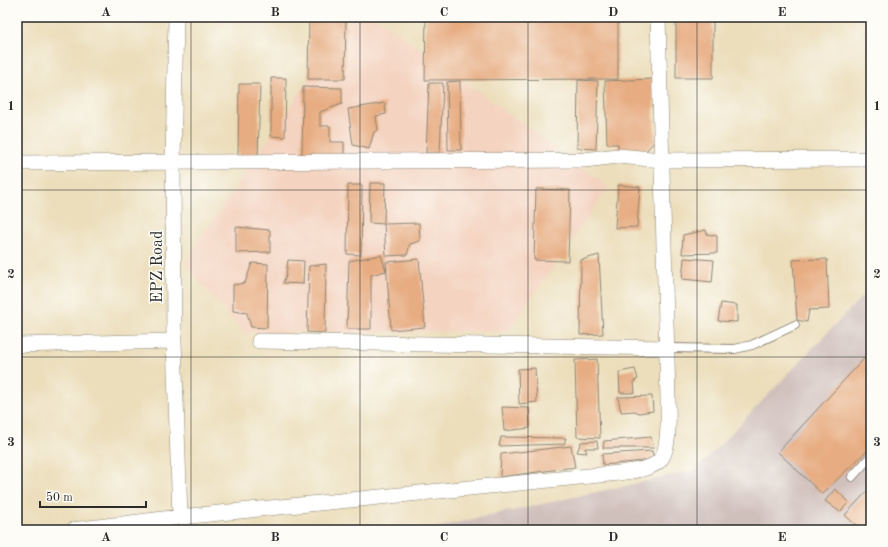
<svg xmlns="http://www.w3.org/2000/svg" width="888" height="547" viewBox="0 0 888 547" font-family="'Old Standard TT',serif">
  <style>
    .built { fill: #f4d3c0 }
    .industrial { fill: #d0c0bc }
    .building { fill: #e7ac81 }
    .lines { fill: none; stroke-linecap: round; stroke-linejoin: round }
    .lane-casing { stroke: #8c8473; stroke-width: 10 }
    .street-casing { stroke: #8c8473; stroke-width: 16 }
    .lane { stroke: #fff; stroke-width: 8 }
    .street { stroke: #fff; stroke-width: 15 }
    .grid { fill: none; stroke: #2b2b2b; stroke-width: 1; stroke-opacity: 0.55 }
    .labels { text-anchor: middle; stroke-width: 3; stroke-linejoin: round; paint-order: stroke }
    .street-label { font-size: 16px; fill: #2b2b2b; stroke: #fdfcf7 }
    .neatline { fill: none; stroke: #2b2b2b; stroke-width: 1.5 }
    .grid-label { font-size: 13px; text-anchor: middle; font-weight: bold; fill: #2b2b2b }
  </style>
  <rect width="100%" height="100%" fill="#fdfcf7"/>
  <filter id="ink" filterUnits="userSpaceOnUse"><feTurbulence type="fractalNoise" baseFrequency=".025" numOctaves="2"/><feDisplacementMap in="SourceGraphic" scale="8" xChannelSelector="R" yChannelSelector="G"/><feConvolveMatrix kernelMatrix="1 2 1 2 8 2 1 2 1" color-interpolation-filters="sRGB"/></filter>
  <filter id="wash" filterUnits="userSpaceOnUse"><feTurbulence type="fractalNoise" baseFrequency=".012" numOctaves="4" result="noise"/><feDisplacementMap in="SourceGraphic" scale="16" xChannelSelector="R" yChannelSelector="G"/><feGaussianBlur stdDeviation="0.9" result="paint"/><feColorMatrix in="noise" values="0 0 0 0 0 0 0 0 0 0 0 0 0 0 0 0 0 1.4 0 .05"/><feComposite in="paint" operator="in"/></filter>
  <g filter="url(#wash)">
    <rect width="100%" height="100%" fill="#ecdebb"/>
    <!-- built -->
    <path class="built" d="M352 17H376L609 187 508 331 244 333 184 263Z"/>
    <!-- industrial -->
    <path class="industrial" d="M871 287V530H424L696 470Z"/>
    <g id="blocks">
      <!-- building -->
      <path class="building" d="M309 17H346L345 79H308Z
        M426 17H618V79L425 80Z
        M676 17H713V78H676Z
        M271 78H286L285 137 271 136Z
        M653 79 655 141 642 155 618 156V144H607L605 81Z
        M578 80 598 81 596 149 577 148Z
        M460 81 461 150H448L447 82Z
        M429 83H443L440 153H426Z
        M239 84H260L258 158 238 157Z
        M303 87 342 88V104L320 112V126H330V142H344V158H302Z
        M385 103 386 114 376 116 378 130 374 132 369 149 353 145 348 109Z
        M370 183H385L384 224 369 223Z
        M348 185H362L361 255 347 254Z
        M618 185 640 187 637 227 615 228Z
        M536 189 570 190 568 261 534 260Z
        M419 223 420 241 410 244 407 255 386 256 384 224Z
        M236 227 270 230V252L236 253Z
        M706 230 707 234 717 236V253L682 254 683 235Z
        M381 255 386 271 371 275V329H347L349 261Z
        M599 255 603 334 580 335 581 260Z
        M684 258 714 260 712 282 682 279Z
        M419 259 425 327 391 330 386 262Z
        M827 259 829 309 809 310 807 322 797 320 793 260Z
        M288 260 304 261 303 284 283 283 286 276Z
        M252 263 268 264 267 328 251 327 247 313 233 311V285L245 283Z
        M326 264 325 333 307 332 309 266Z
        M721 303 737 305V322L718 321Z
        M871 351V447L822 494 778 452Z
        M597 359 600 438 577 437 575 360Z
        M535 368 537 402 519 404 518 369Z
        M635 369 638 379 634 381 635 393H620L619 372Z
        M652 396 653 411 639 413 635 411 621 412 618 397Z
        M502 407 529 408 530 428 504 431Z
        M501 437 566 438 564 444 499 446Z
        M651 437 654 448H603L604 441Z
        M597 441 598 448H585L587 453 577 452 581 442Z
        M571 446 575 467 500 477 501 454Z
        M652 451 654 460 603 465 602 454Z
        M871 487V530H861L845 515Z
        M835 489 849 502 840 512 825 501Z"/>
    </g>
  </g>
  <g filter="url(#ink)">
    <use href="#blocks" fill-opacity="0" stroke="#8c8473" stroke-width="1"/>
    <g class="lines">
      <!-- lane casing -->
      <g class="lane-casing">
        <path id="lane" d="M668 348 735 349 752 345 795 325
          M852 477 871 456"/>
      </g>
      <!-- street casing -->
      <g class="street-casing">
        <path id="street" d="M176 17 173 162 174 341 180 517
          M17 163 584 160 618 156 662 160 871 159
          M259 341 668 348
          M17 345 174 341
          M73 530 180 517 619 473C632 471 648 470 658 462 671 452 668 414 668 399L658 17"/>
      </g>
      <!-- lane -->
      <use href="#lane" class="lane"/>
      <!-- street -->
      <use href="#street" class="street"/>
    </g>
  </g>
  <!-- grid -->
  <path class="grid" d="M191 17V530M360 17V530M528 17V530M697 17V530M17 190H871M17 357H871"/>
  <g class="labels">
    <!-- street labels -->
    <g class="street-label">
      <text transform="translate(156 267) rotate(-90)" y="6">EPZ Road</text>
    </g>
  </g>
  <!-- margin -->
  <rect width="888" height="547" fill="none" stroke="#fdfcf7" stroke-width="44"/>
  <!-- scale -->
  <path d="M40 501v6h106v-6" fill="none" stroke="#2b2b2b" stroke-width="2"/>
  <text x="46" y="501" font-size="12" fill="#2b2b2b" stroke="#fdfcf7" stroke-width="3" paint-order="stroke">50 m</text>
  <rect x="22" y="22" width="844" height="503" class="neatline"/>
  <g class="grid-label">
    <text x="106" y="16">A</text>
    <text x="275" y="16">B</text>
    <text x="444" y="16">C</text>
    <text x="613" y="16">D</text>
    <text x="782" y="16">E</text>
    <text x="11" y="110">1</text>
    <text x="877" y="110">1</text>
    <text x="11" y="278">2</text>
    <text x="877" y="278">2</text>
    <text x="11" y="446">3</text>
    <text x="877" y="446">3</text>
    <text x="106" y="541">A</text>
    <text x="275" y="541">B</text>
    <text x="444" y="541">C</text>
    <text x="613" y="541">D</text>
    <text x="782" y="541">E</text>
  </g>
</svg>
